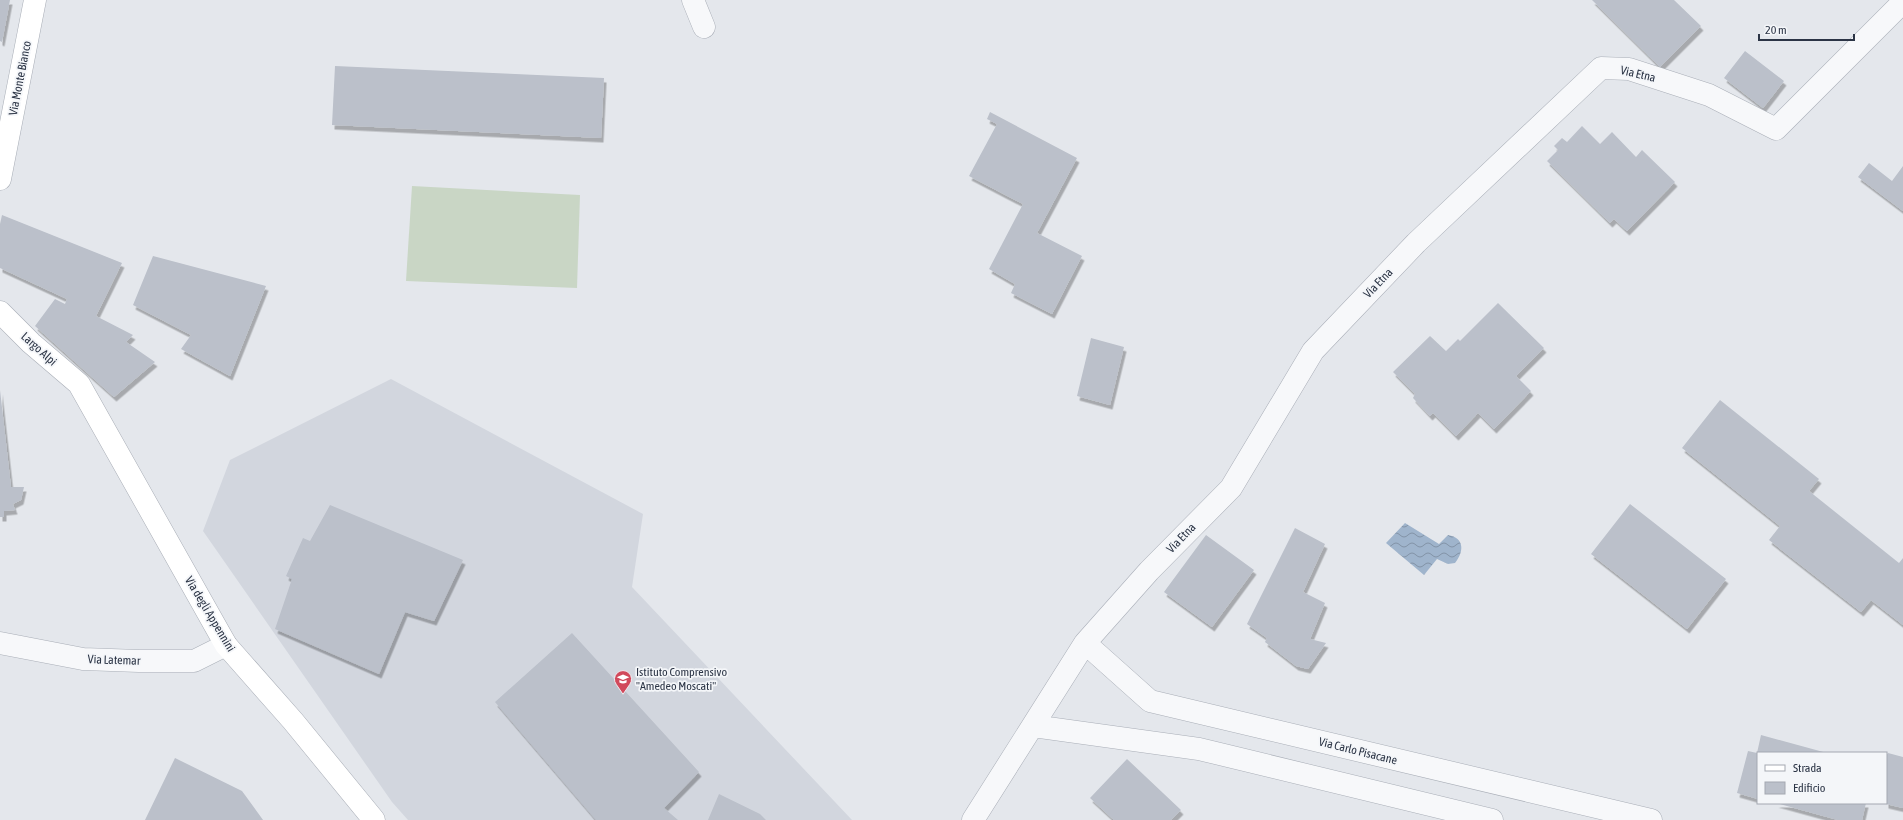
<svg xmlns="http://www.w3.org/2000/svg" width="1903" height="820" viewBox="0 0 1903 820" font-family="'Asap Condensed',sans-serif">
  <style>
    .built { fill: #d2d6de }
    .pitch { fill: #c9d6c5 }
    .water { fill: url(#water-waves) }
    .building { fill: #bbc0ca; filter: url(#shadow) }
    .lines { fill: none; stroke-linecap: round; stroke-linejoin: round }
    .street-casing { stroke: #a9aeb7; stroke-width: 23 }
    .secondary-casing { stroke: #a9aeb7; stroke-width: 23 }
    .street { stroke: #f7f8fa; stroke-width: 22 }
    .secondary { stroke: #fff; stroke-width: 22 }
    .labels { text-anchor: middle; stroke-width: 3.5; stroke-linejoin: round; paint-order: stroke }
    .street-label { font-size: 12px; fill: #2b3445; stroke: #f4f6f9 }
    .poi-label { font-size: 12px; fill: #2b3445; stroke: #f4f6f9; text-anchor: start }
  </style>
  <defs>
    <pattern id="water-waves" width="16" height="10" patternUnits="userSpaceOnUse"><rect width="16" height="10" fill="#9fb4cc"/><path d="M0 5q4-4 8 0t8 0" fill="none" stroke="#8293a7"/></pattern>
    <filter id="shadow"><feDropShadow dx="2.5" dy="4.5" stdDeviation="0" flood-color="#0004"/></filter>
  </defs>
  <rect width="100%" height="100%" fill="#e4e7ec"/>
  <!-- built -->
  <path class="built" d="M391 379 643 514 632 587 852 820H408L392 802 203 531 230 460Z"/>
  <!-- pitch -->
  <path class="pitch" d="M412 186 580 195 577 288 406 281Z"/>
  <!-- water -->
  <path class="water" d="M1405 523 1439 544 1448 535C1465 538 1464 552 1455 563L1448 564 1437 559 1424 575 1386 543Z"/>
  <!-- building -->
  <path class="building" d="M0 0H10L2 42 0 41Z
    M1592 0H1674L1701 26 1660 67Z
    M1745 51 1784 81 1763 108 1724 78Z
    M335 66 604 78 601 138 332 125Z
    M990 112 1077 158 1037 233 1082 256 1052 314 1011 293 1015 284 989 269 1023 204 969 176 997 124 987 119Z
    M1582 126 1600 144 1612 132 1636 157 1642 150 1675 182 1627 231 1614 219 1610 223 1547 161 1558 150 1554 146 1562 138 1567 142Z
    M1869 163 1892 181 1903 166V211L1858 177Z
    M2 215 122 263 96 316 133 335 126 342 155 362 114 397 35 326 55 299 65 304 67 299 0 268V224Z
    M153 256 266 286 230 376 181 349 191 335 133 305Z
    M1498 303 1544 348 1516 376 1531 391 1494 429 1478 413 1456 436 1433 413 1430 416 1413 398 1415 394 1393 372 1430 336 1446 351 1458 339 1460 341Z
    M1091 338 1124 347 1110 405 1077 396Z
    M0 390 11 487H24L21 500 13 504 15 510 4 511V517H0Z
    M1720 400 1819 479 1809 491 1899 563 1903 558V625L1871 600 1861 612 1769 540 1780 526 1682 448Z
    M1630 504 1726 579 1687 629 1591 554Z
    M330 505 463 560 434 621 405 612 379 674 275 629 292 579 286 576 303 538 310 541Z
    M1295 528 1325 544 1303 592 1325 603 1310 639 1326 643 1308 669 1296 666 1265 642 1267 638 1247 624Z
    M1206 535 1254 570 1212 627 1164 592Z
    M572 633 699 772 664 808 678 820H596L495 702Z
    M1761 735 1827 753H1758V799L1737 793 1748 751 1757 753Z
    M1888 753 1903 757V808L1886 804V756Z
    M175 758 242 791 263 820H145Z
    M1127 759 1181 810 1171 820H1114L1090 798Z
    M719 794 760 814 766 820H708Z
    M1776 803H1866L1862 820H1838Z"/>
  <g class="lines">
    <!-- street casing -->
    <g class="street-casing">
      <path id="street" d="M693 0 704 27
        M0 643 83 659 139 661H194L226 645
        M1085 643 1150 701 1651 820
        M1033 726 1199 749 1492 820
        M973 820 1085 643 1149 571 1231 488 1313 351 1416 243 1601 68 1629 69 1709 95 1776 129 1903 2"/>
    </g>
    <!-- secondary casing -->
    <g class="secondary-casing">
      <path id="secondary" d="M0 179 35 0
        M0 312 31 343 79 384 226 645 293 721 374 820"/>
    </g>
    <!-- street -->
    <use href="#street" class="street"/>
    <!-- secondary -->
    <use href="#secondary" class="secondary"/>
  </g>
  <!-- icons -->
  <defs>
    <g id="school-pin" transform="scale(0.9)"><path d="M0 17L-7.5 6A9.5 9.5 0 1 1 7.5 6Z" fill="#d1495b" stroke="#f4f6f9"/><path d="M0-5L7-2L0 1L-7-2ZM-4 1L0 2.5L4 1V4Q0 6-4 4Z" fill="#fff"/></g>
  </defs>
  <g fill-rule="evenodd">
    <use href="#school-pin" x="623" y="679"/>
  </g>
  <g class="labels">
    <!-- street labels -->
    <g class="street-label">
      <text transform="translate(1638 74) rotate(13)" y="4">Via Etna</text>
      <text transform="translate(20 78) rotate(-79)" y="4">Via Monte Bianco</text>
      <text transform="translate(1378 283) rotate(-46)" y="4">Via Etna</text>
      <text transform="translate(39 349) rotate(42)" y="4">Largo Alpi</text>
      <text transform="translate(1181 538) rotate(-46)" y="4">Via Etna</text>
      <text transform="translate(210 614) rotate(59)" y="4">Via degli Appennini</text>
      <text transform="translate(114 660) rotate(2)" y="4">Via Latemar</text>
      <text transform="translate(1358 751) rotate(14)" y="4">Via Carlo Pisacane</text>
    </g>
    <!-- poi labels -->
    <g class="poi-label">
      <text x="636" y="676">Istituto Comprensivo<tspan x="636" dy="14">"Amedeo Moscati"</tspan></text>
    </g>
  </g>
  <!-- legend -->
  <rect x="1757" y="752" width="130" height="52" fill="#f4f6f9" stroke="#a4a8b1"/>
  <rect x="1765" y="765" width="20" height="6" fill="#ffffff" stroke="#a4a8b1"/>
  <text x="1793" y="772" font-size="12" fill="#2b3445">Strada</text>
  <rect x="1765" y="782" width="20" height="12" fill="#bbc0ca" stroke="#a4a8b1"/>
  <text x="1793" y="792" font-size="12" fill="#2b3445">Edificio</text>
  <!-- scale -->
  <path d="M1759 34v6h95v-6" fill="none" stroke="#2b3445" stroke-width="2"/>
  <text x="1765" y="34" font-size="12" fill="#2b3445" stroke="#f4f6f9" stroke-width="3" paint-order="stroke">20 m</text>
</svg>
